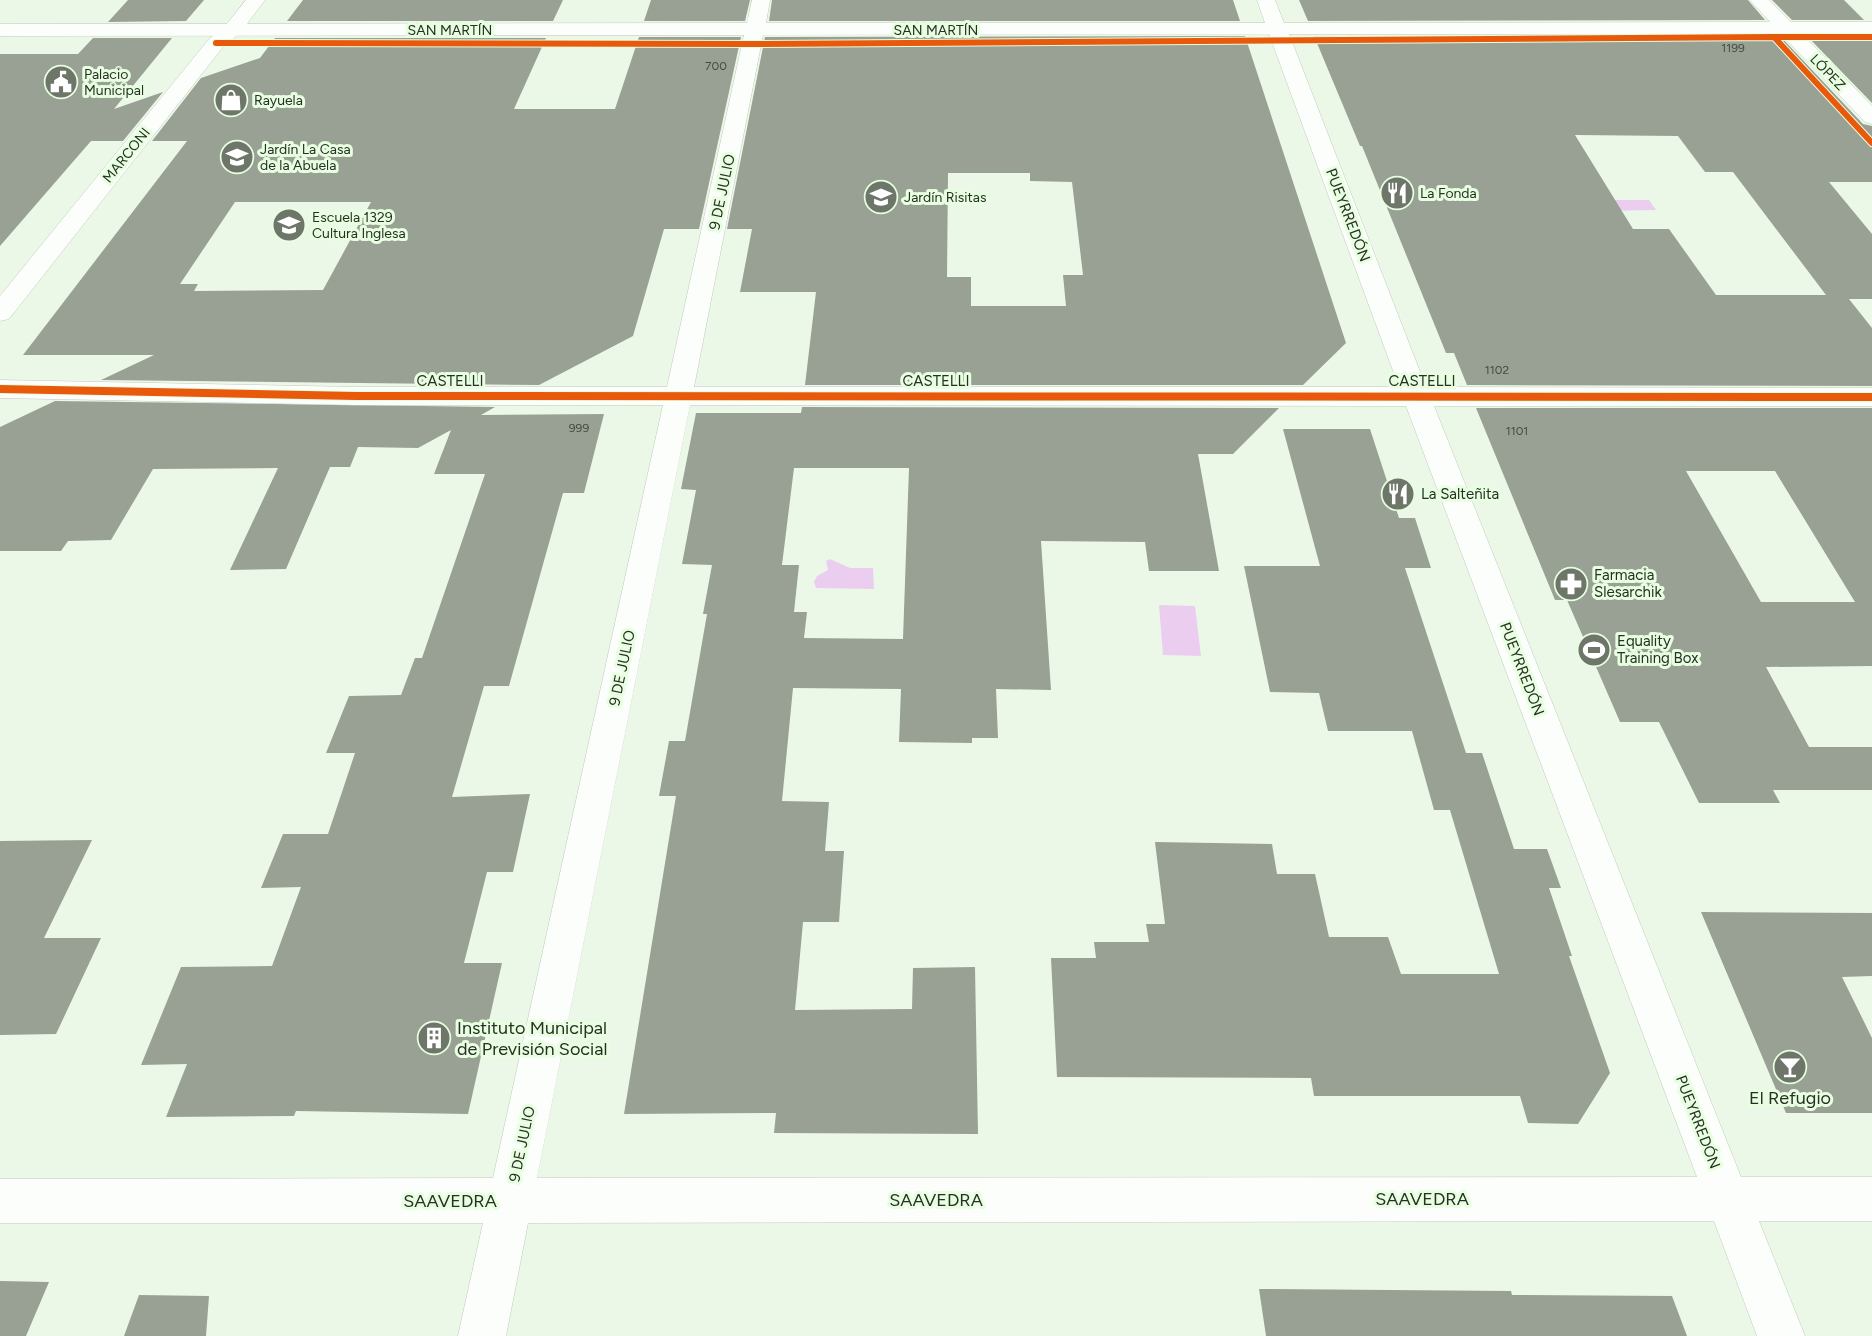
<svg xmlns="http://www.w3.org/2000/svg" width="1872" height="1336" viewBox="0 0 1872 1336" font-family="Figtree,sans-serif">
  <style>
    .water { fill: #ebcdef }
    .building { fill: #98a194; fill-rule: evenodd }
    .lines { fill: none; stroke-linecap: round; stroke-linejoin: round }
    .minor-casing { stroke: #c1cabe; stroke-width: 1 }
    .secondary-casing { stroke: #c1cabe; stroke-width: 1 }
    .minor { fill: #fcfefb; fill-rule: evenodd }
    .secondary { fill: #fcfefb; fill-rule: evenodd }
    .cycleway-far1-casing { stroke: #e8fee1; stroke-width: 8 }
    .cycleway-casing { stroke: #e8fee1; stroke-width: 10 }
    .cycleway-far1 { stroke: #e8590c; stroke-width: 6 }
    .cycleway { stroke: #e8590c; stroke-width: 8 }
    .labels { text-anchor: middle; stroke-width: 6; stroke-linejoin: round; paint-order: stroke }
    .number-label { font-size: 12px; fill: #444c41 }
    .far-street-label { font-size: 14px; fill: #283025; stroke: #e8fee1 }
    .far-poi-label { font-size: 14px; fill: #283025; stroke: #e8fee1; text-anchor: start }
    .street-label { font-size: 15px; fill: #283025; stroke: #e8fee1 }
    .poi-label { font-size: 15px; fill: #283025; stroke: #e8fee1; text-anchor: start }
    .near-poi-label { font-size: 18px; fill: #283025; stroke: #e8fee1; text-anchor: start }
    .near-street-label { font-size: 18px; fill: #283025; stroke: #e8fee1 }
  </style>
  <rect width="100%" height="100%" fill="#ecf8e7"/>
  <!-- water -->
  <path class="water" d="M1597 200H1649L1656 210 1603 211Z
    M830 559 850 568H873L874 589 816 588 814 582 817 576 828 570 826 561Z
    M1159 605 1195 606 1201 656 1163 655Z"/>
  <!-- building -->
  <path class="building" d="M128 0H204L186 21 108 22Z
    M303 0H563L553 21H287Z
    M651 0H750L745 21H644Z
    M772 0H1233L1240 21H769Z
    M1299 0H1748L1765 20 1308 21Z
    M1772 0H1844L1864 20H1792Z
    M1245 36 1346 343 1303 385H805L816 292H740L752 229H727L765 37ZM948 173H1030V181L1072 182 1083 275H1063L1066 306H971V277H947Z
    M1314 36H1780L1863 124 1872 126V182H1829L1872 234V299H1849L1872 328V386L1467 385 1454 353H1446L1362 146H1360ZM1575 135 1678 136 1705 172H1733L1826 295H1716L1669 229H1633Z
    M1807 36H1872V103Z
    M639 37H741L699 229H664L633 336 539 385 101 380 154 355H23L187 141H152L201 78 260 58 275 38H546L514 109H615ZM235 202H371L323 290 194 291 198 284H180Z
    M93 38H172L114 109 163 92 123 141H91L0 246V54H78Z
    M55 401 495 407 481 415 604 414 584 493H563L509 686H484L452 797 530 794 513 872H487L464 963H502L468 1114 296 1111 294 1116 166 1117 187 1064 141 1065 181 967 272 966 301 887 261 888 283 834H328L355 753H326L349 696 401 695 415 658H422L485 474H434L451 430 418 448 358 447 350 467H330L286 569 230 570 278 468 153 469 111 540 68 541 61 551H0V427Z
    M802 407 1279 408 1233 454H1198L1219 571H1149L1145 542 1041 541 1051 690 996 689 998 738H972V743L899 742 901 689 793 688 782 801 829 802 825 851H844L839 922H803L795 1010 912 1009 913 968 975 967 978 1134 774 1133 776 1113 624 1114 676 796H659L669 741H685L707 614H703L712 565 682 564 696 490 681 489 696 413H801ZM794 468H909L903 639 804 638 807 612H794L799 565H782Z
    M1476 408H1872V666L1766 667 1809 747H1872V790H1773L1780 803H1699L1659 722H1620L1567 600H1555ZM1686 471H1775L1855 602H1761Z
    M1283 429H1370L1399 518H1415L1431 568H1405L1466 753H1482L1514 849H1547L1561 888H1549L1572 956H1569L1610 1073 1578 1124 1528 1123 1520 1096H1314L1311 1078 1057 1077 1051 958H1096L1094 942H1149L1146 924H1165L1155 842 1272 844 1277 874H1315L1329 937H1388L1401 974H1499L1450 810H1434L1412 731H1328L1319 693 1270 692 1244 566H1320Z
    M92 840 44 938H101L56 1034 0 1035V841Z
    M1701 912 1872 913V976L1842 977 1872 1038V1113H1786Z
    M0 1281 49 1282 26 1336H0Z
    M1259 1289 1511 1291 1512 1295 1672 1296 1687 1336H1266Z
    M139 1295 209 1296 206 1336H124Z"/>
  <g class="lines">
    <!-- minor casing -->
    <g class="minor-casing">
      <path id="minor" d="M752 0H770L766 23H1265L1257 0H1275L1284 23 1770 22 1750 0H1769L1791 22H1872V34H1802L1872 106V124L1865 122 1781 34H1289L1426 387 1872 388V406H1434L1741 1177H1872V1221H1759L1805 1336H1757L1714 1221 528 1223 506 1336H458L483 1223H0V1179L493 1178 663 405H356L0 398V380L356 387H667L744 35 0 36V24L747 23ZM1269 34 1399 387H694L763 35ZM690 405 1406 406 1697 1177 537 1178Z"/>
    </g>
    <!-- secondary casing -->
    <g class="secondary-casing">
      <path id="secondary" d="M246 0H265L240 33 223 47 9 319 0 321V296L209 39 226 25Z"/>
    </g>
    <!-- minor -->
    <use href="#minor" class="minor"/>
    <!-- secondary -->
    <use href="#secondary" class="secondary"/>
    <!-- cycleway-far1 casing -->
    <g class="cycleway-far1-casing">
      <path id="cycleway-far1" d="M1774 37H1872
        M216 43 753 44 1774 37 1872 143"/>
    </g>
    <!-- cycleway casing -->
    <g class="cycleway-casing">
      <path id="cycleway" d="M0 389 356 396 1872 397"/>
    </g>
    <!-- cycleway-far1 -->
    <use href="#cycleway-far1" class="cycleway-far1"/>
    <!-- cycleway -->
    <use href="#cycleway" class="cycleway"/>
  </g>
  <!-- icons -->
  <defs>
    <g id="civic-disc" transform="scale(1.725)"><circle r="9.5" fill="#6d7669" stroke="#e8fee1"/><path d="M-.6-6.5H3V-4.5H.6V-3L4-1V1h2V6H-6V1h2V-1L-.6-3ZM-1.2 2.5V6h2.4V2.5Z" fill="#fff"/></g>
    <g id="shop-disc" transform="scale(1.725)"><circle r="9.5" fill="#6d7669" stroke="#e8fee1"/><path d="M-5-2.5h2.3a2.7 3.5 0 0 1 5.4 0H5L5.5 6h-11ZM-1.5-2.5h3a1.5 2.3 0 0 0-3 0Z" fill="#fff"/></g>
    <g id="school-disc" transform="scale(1.725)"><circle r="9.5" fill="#6d7669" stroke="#e8fee1"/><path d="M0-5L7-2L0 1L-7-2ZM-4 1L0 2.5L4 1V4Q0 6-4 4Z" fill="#fff"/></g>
    <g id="restaurant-disc" transform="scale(1.725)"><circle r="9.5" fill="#6d7669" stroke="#e8fee1"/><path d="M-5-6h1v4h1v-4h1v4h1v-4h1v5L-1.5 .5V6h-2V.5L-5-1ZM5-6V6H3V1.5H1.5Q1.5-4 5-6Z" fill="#fff"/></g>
    <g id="pharmacy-disc" transform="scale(1.725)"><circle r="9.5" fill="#6d7669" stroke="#e8fee1"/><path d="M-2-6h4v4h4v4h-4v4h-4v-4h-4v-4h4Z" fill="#fff"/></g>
    <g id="stadium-disc" transform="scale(1.725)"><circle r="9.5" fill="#6d7669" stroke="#e8fee1"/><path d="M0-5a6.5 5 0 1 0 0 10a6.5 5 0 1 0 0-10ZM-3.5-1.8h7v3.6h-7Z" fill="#fff"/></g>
    <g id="building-disc" transform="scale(1.725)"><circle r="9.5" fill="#6d7669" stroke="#e8fee1"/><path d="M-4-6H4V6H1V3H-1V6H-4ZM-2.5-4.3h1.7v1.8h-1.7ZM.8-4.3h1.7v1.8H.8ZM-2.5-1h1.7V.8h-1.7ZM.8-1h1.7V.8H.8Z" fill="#fff"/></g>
    <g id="bar-disc" transform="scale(1.725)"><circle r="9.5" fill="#6d7669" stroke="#e8fee1"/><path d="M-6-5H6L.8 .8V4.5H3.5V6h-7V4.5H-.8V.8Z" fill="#fff"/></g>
  </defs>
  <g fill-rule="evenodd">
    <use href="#civic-disc" x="61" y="82"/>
    <use href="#shop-disc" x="231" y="100"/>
    <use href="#school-disc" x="237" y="157"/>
    <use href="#restaurant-disc" x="1397" y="193"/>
    <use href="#school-disc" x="881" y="197"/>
    <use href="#school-disc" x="289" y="225"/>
    <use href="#restaurant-disc" x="1398" y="494"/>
    <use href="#pharmacy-disc" x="1571" y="584"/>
    <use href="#stadium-disc" x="1594" y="650"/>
    <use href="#building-disc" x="434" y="1038"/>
    <use href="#bar-disc" x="1790" y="1067"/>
  </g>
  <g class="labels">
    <!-- number labels -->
    <g class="number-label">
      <text x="1733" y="52">1199</text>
      <text x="716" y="70">700</text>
      <text x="1497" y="374">1102</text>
      <text x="579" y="432">999</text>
      <text x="1517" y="435">1101</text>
    </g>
    <!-- far-street labels -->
    <g class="far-street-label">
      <text x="450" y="35">SAN MARTÍN</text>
      <text x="936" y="35">SAN MARTÍN</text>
      <text transform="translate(1828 72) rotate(46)" y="5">LÓPEZ</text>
      <text transform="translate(126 155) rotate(-51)" y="5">MARCONI</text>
    </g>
    <!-- far-poi labels -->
    <g class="far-poi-label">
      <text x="84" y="79">Palacio<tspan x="84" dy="16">Municipal</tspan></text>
      <text x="254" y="105">Rayuela</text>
      <text x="260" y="154">Jardín La Casa<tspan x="260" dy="16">de la Abuela</tspan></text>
      <text x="1420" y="198">La Fonda</text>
      <text x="904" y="202">Jardín Risitas</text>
      <text x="312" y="222">Escuela 1329<tspan x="312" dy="16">Cultura Inglesa</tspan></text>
    </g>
    <!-- street labels -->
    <g class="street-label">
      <text transform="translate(722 192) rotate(-78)" y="5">9 DE JULIO</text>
      <text transform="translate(1348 215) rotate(69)" y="5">PUEYRREDÓN</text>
      <text x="450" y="386">CASTELLI</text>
      <text x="936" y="386">CASTELLI</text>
      <text x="1422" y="386">CASTELLI</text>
      <text transform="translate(622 668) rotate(-78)" y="5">9 DE JULIO</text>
      <text transform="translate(1522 669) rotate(69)" y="5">PUEYRREDÓN</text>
      <text transform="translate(1698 1122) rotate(69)" y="5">PUEYRREDÓN</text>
      <text transform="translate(522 1144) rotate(-78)" y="5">9 DE JULIO</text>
    </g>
    <!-- poi labels -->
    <g class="poi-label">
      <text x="1421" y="499">La Salteñita</text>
      <text x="1594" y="580">Farmacia<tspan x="1594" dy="17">Slesarchik</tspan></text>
      <text x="1617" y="646">Equality<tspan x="1617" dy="17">Training Box</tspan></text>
    </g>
    <!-- near-poi labels -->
    <g class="near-poi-label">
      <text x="457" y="1034">Instituto Municipal<tspan x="457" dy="21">de Previsión Social</tspan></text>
      <text x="1790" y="1104" text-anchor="middle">El Refugio</text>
    </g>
    <!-- near-street labels -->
    <g class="near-street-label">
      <text x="1422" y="1205">SAAVEDRA</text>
      <text x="936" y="1206">SAAVEDRA</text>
      <text x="450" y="1207">SAAVEDRA</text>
    </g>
  </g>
</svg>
